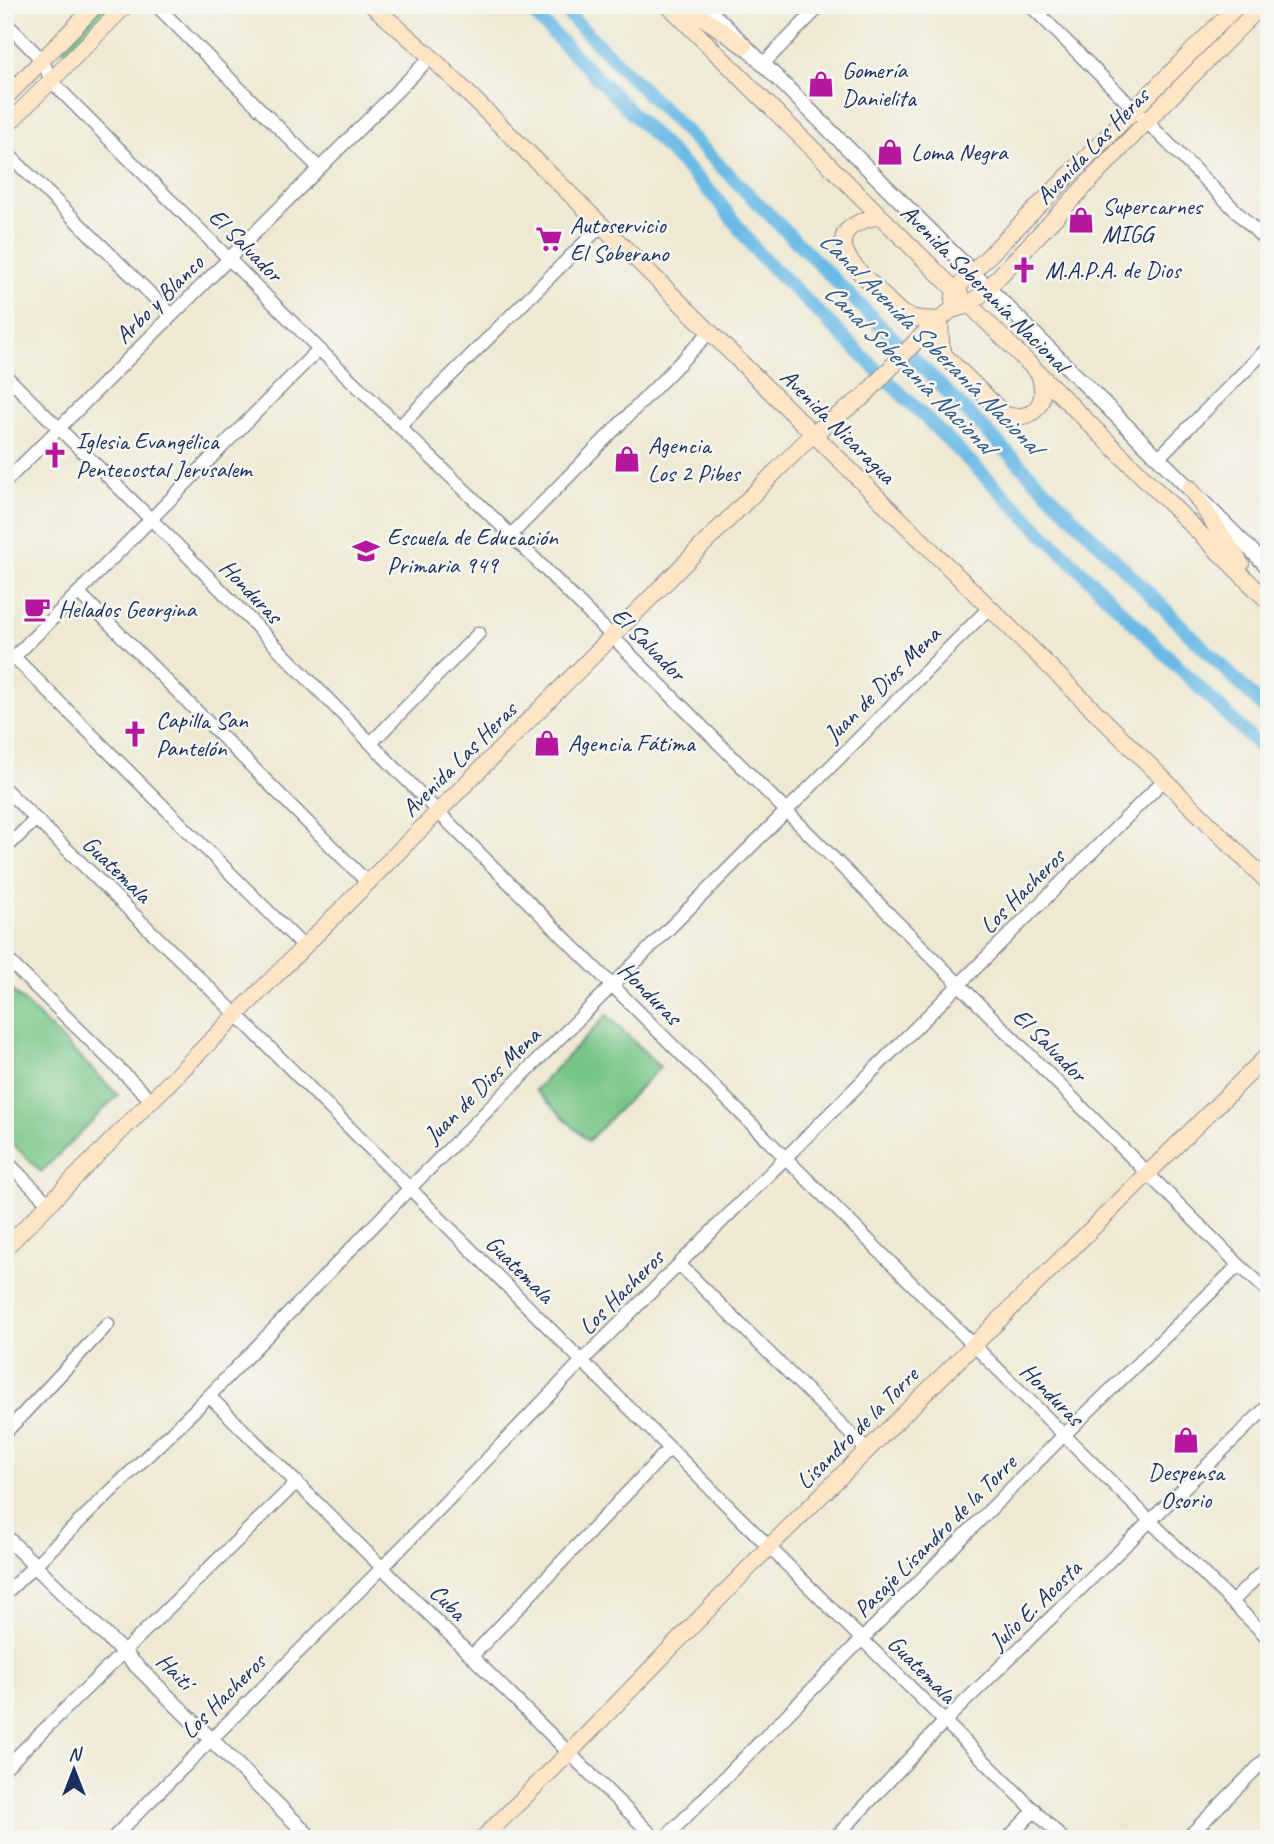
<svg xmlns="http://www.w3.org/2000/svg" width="1274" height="1844" viewBox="0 0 1274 1844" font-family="Caveat,sans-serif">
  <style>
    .green { fill: #78c687; stroke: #4a7a72; stroke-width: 2 }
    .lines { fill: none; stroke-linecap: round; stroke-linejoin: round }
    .canal { stroke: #6abae5; stroke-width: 14 }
    .minor-casing { stroke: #858c98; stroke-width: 15 }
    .tertiary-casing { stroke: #858c98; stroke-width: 17 }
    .secondary-casing { stroke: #858c98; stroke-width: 18 }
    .minor { stroke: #fff; stroke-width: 12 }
    .tertiary { stroke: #fff; stroke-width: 14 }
    .secondary { stroke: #fde5c5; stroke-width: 16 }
    .labels { text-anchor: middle; stroke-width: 5; stroke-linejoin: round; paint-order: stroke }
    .poi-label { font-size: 24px; fill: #1b2f5e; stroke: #f6f6f2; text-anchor: start }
    .street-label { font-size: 24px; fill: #1b2f5e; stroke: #f6f6f2 }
    .water-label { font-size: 26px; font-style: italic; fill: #335986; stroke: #f6f6f2 }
  </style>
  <rect width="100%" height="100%" fill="#f6f6f2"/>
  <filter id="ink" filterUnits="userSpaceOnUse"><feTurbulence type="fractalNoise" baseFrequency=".0143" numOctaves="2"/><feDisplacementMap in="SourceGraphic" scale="14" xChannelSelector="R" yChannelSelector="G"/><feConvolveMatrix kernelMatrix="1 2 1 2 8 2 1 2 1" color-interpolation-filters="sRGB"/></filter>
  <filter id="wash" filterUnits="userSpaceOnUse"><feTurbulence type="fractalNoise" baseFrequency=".00686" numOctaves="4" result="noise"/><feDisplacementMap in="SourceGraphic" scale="28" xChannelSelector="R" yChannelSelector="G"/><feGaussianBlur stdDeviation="1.57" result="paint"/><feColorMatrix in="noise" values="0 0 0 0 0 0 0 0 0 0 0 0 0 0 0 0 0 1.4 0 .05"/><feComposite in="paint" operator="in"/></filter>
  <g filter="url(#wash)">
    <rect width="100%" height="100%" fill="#efe9d2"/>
    <!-- green -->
    <path class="green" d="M104 5H116L69 53 63 50V47Z
      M5 983 118 1095 41 1172 5 1136Z
      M607 1015 660 1067 588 1141 535 1090Z"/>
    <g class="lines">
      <!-- canal -->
      <path class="canal" d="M525 5 716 198 758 253 1269 756
        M559 5 1269 713"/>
    </g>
  </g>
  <g filter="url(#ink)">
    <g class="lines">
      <!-- minor casing -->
      <g class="minor-casing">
        <path id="minor" d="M156 5 319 168
          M1030 5 1269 244
          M5 22 43 61 51 81 319 349 511 535 1239 1265 1269 1292
          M762 65 821 5
          M5 151 172 315
          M5 375 178 546 438 812 1269 1639
          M400 426 602 225
          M1159 457 1269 347
          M5 482 431 57
          M511 535 711 331
          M80 594 368 883
          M14 657 304 947
          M5 666C111 561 214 454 319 349
          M371 743 479 633
          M5 789 237 1015 582 1361 1063 1839
          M5 849 36 819
          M5 957 151 1100
          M5 1160 49 1204
          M679 1264 867 1450
          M209 1396 656 1839
          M5 1433 108 1324
          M5 1594 209 1396 410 1188 990 607
          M1232 1602 1269 1565
          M472 1656 670 1448
          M5 1768 297 1482
          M112 1839 383 1567 582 1361 1164 780
          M664 1839 1064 1435 1239 1265
          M834 1839 945 1721 1269 1405
          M1007 1839 1035 1810
          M1186 1839 1269 1756"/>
      </g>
      <!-- tertiary casing -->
      <g class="tertiary-casing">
        <path id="tertiary" d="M704 5 1269 568
          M5 1536 312 1839"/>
      </g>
      <!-- secondary casing -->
      <g class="secondary-casing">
        <path id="secondary" d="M372 5 431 57 1269 883
          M668 5 1269 602
          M685 5 744 46
          M5 98 96 5
          M5 127 126 5
          M880 216C822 228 842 257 874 286 883 295 892 306 902 313 913 320 927 319 940 320L941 342 944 355 1005 415C1037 422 1048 401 1039 374
          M953 301 955 290 1238 5
          M1190 488 1241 564
          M5 1248 813 434 863 397 919 338 951 310 969 305 988 288 1147 121 1262 5
          M482 1839 568 1754 769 1547 1269 1054"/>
      </g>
      <!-- minor -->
      <use href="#minor" class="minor"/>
      <!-- tertiary -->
      <use href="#tertiary" class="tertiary"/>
      <!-- secondary -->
      <use href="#secondary" class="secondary"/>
    </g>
  </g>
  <!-- icons -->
  <defs>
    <g id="shop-bare" transform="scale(2.1)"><path d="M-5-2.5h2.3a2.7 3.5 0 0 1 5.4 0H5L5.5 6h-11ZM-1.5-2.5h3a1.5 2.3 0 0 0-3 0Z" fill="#b5179e" stroke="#f6f6f2" stroke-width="2.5" paint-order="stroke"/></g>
    <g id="supermarket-bare" transform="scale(2.1)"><path d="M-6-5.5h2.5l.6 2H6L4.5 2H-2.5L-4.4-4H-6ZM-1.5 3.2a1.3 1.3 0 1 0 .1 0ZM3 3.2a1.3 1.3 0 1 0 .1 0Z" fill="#b5179e" stroke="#f6f6f2" stroke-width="2.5" paint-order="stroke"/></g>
    <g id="church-bare" transform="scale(2.1)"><path d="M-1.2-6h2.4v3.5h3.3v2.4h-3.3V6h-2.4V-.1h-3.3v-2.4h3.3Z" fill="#b5179e" stroke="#f6f6f2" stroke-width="2.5" paint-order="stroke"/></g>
    <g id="school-bare" transform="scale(2.1)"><path d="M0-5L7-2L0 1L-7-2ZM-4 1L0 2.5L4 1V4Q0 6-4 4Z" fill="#b5179e" stroke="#f6f6f2" stroke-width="2.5" paint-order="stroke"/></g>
    <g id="cafe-bare" transform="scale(2.1)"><path d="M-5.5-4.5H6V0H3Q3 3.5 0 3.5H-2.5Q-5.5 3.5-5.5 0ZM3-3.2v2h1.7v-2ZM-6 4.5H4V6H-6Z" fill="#b5179e" stroke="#f6f6f2" stroke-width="2.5" paint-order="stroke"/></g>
  </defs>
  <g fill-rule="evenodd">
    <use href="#shop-bare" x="821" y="84"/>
    <use href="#shop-bare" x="890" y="152"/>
    <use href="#shop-bare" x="1081" y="220"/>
    <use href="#supermarket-bare" x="549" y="239"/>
    <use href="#church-bare" x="1024" y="270"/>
    <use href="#church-bare" x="55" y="455"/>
    <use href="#shop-bare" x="627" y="459"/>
    <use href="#school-bare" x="366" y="551"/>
    <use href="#cafe-bare" x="37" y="609"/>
    <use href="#church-bare" x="135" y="734"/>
    <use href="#shop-bare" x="547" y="743"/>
    <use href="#shop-bare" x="1186" y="1440"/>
  </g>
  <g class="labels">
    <!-- poi labels -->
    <g class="poi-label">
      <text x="842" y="78">Gomería<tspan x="842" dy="28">Danielita</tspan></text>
      <text x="911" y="160">Loma Negra</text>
      <text x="1102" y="214">Supercarnes<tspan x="1102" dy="28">MIGG</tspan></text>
      <text x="570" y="233">Autoservicio<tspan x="570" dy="28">El Soberano</tspan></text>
      <text x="1045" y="278">M.A.P.A. de Dios</text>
      <text x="76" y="449">Iglesia Evangélica<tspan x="76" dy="28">Pentecostal Jerusalem</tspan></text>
      <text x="648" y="453">Agencia<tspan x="648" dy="28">Los 2 Pibes</tspan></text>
      <text x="387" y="545">Escuela de Educación<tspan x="387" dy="28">Primaria 949</tspan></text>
      <text x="58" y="617">Helados Georgina</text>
      <text x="156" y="728">Capilla San<tspan x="156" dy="28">Pantelón</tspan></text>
      <text x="568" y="751">Agencia Fátima</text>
      <text x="1186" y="1480" text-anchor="middle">Despensa<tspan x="1186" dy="28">Osorio</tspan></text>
    </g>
    <!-- street labels -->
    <g class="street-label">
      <text transform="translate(1092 146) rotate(-46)" y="8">Avenida Las Heras</text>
      <text transform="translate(246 245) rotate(45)" y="8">El Salvador</text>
      <text transform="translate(985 288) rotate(45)" y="8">Avenida Soberanía Nacional</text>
      <text transform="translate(159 299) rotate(-45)" y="8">Arbo y Blanco</text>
      <text transform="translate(838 426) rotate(45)" y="8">Avenida Nicaragua</text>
      <text transform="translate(251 591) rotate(46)" y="8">Honduras</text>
      <text transform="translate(649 644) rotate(45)" y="8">El Salvador</text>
      <text transform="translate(882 684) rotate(-45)" y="8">Juan de Dios Mena</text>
      <text transform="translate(459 759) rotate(-45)" y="8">Avenida Las Heras</text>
      <text transform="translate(117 869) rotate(44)" y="8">Guatemala</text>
      <text transform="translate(1022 891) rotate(-45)" y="8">Los Hacheros</text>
      <text transform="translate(650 993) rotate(45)" y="8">Honduras</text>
      <text transform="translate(1050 1045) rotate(45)" y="8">El Salvador</text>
      <text transform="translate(482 1085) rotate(-45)" y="8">Juan de Dios Mena</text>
      <text transform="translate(520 1269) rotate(45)" y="8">Guatemala</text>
      <text transform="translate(621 1292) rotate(-45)" y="8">Los Hacheros</text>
      <text transform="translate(1052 1394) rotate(45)" y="8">Honduras</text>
      <text transform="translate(857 1428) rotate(-45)" y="8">Lisandro de la Torre</text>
      <text transform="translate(935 1536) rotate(-45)" y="8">Pasaje Lisandro de la Torre</text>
      <text transform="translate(448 1602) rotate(45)" y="8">Cuba</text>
      <text transform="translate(1035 1605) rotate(-44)" y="8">Julio E. Acosta</text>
      <text transform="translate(922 1669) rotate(45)" y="8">Guatemala</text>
      <text transform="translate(175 1671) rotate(45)" y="8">Haití</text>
      <text transform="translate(223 1696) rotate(-45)" y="8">Los Hacheros</text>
    </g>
    <!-- water labels -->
    <g class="water-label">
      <text transform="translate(931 342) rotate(45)" y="9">Canal Avenida Soberanía Nacional</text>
      <text transform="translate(910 368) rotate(45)" y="9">Canal Soberanía Nacional</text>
    </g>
  </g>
  <!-- margin -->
  <rect width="1274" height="1844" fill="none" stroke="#f6f6f2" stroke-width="28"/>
  <!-- north arrow -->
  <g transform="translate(74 1770)" stroke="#f6f6f2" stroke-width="5" paint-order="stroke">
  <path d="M0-5L12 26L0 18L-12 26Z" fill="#1b2f5e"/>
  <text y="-10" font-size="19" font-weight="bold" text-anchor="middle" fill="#1b2f5e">N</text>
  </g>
</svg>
